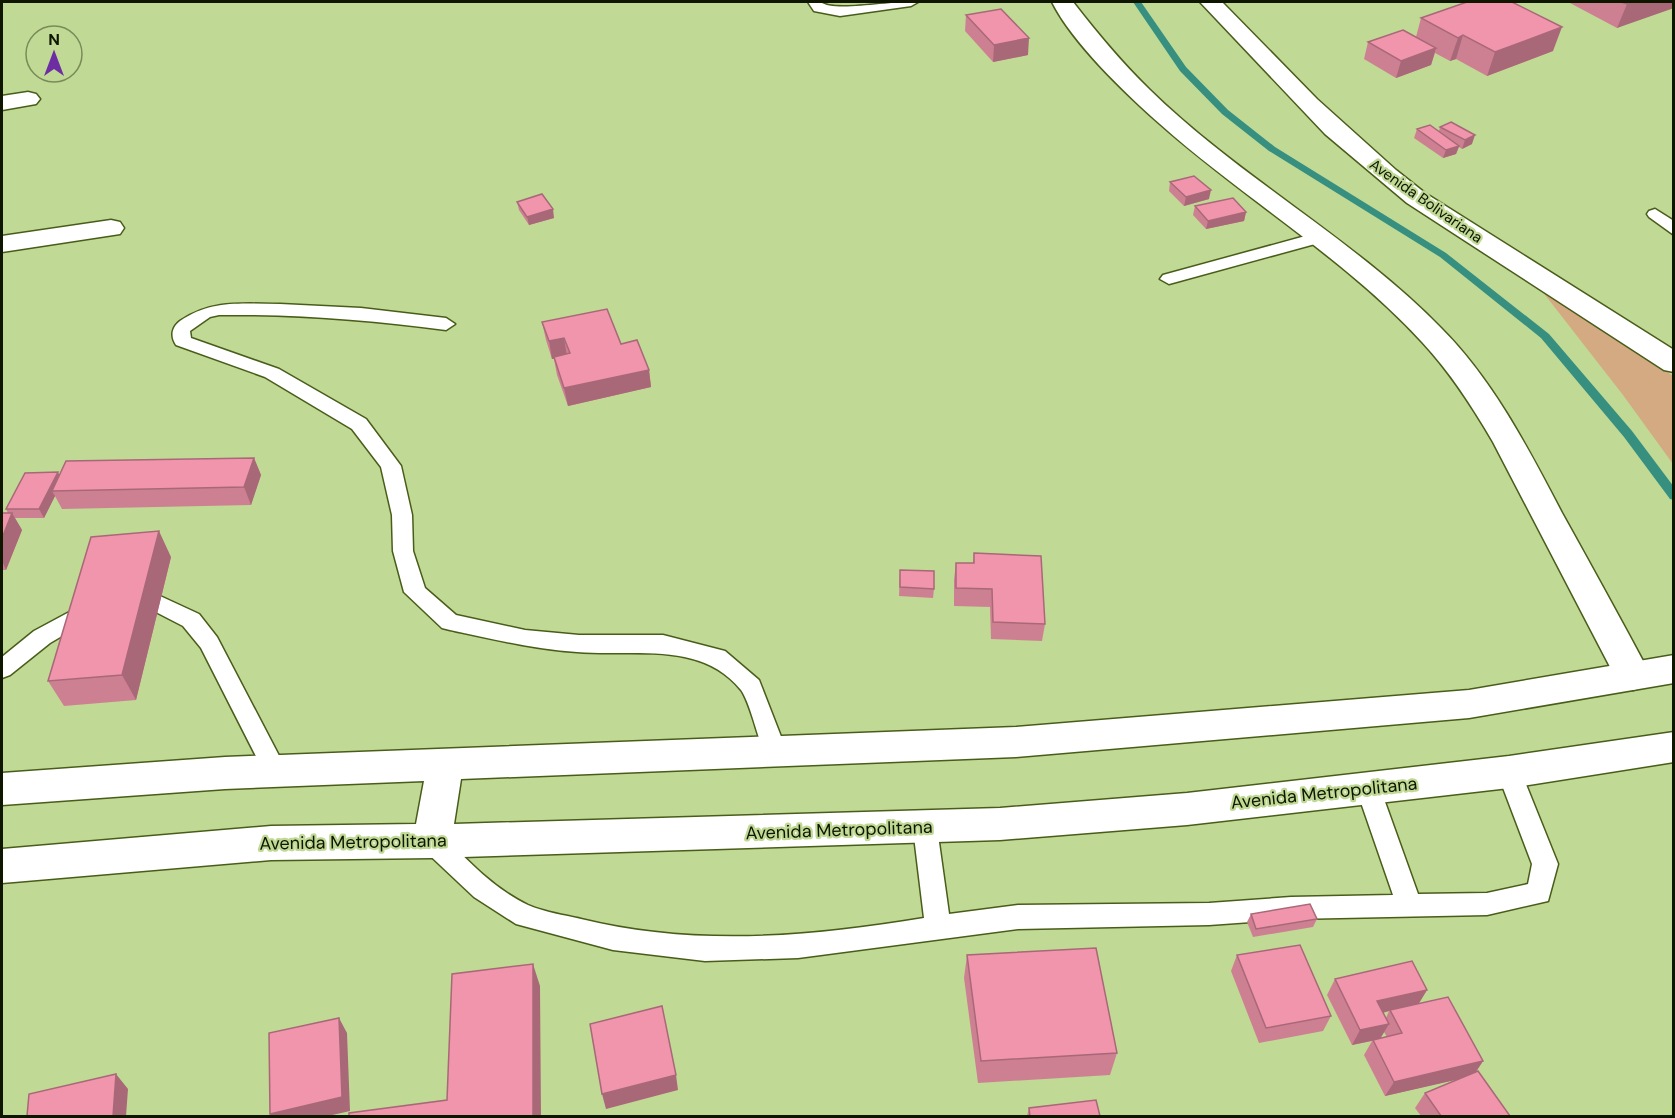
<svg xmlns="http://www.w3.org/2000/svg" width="1675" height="1118" viewBox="0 0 1675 1118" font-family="'DM Sans',sans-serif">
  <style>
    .green { fill: #d4aa83 }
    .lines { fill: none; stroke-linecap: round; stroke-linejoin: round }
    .stream { fill: #368f7f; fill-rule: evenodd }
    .service-casing { stroke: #495d1a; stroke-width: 3 }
    .minor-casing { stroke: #495d1a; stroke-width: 3 }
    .trunk-casing { stroke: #495d1a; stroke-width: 3 }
    .service { fill: #fff; fill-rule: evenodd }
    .minor { fill: #fff; fill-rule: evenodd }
    .trunk { fill: #fff; fill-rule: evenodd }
    .wall { fill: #ce8093; fill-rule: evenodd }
    .shaded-wall { fill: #a86878 }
    .building { fill: #f095ab; stroke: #a86878; stroke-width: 1.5 }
    .labels { text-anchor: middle; stroke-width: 4.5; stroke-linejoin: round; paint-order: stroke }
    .far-street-label { font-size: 15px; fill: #0e1600; stroke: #c0d994 }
    .street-label { font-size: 18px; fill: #0e1600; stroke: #c0d994 }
  </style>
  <rect width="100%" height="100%" fill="#c0d994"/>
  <!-- green -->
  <path class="green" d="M1535 282 1673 376V464L1623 395Z"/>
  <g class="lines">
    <!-- stream -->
    <path class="stream" d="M1133 2H1141L1186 67 1228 110 1275 147 1446 253 1549 334 1632 431 1674 487V500L1670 499 1624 437 1541 338 1440 257 1269 151 1222 114 1180 71Z"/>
    <!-- service casing -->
    <g class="service-casing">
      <path id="service" d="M808 2H821C832 13 897 0 918 2L911 6 840 16 814 11Z
        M1655 209 1674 221V235L1649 217 1647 214 1649 211Z
        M1320 232 1328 237 1326 241 1169 284 1160 279 1163 275Z
        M280 304 361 308 446 318 455 324 446 330C370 320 296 314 219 315L210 317 190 331 191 338 279 369 366 419 401 466 412 515 413 551 425 588 456 615 525 630 579 635H663L725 651 759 680 787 752 783 759 775 762 767 759C758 741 751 704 741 690 701 640 632 657 577 652 534 649 492 639 450 630L442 628 404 592 393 551 392 515 381 467 352 429 265 377 176 345C170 336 172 327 180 321 212 299 243 304 280 304Z
        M160 596 199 614 217 637 287 771 283 778 275 781 267 778 201 648 183 626 152 610 149 604 152 598Z
        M88 602 96 604 99 610 96 616 50 643 10 675 2 678V657L34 631Z
        M1509 762 1517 765 1521 772 1558 864 1548 901 1487 915 1291 919 1209 925 1018 929 798 958 705 961 613 950 516 924 474 897 423 849 420 841 423 833 432 830 441 833C467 860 494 889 528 905 544 912 564 915 581 919 695 947 809 937 924 918L913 828 916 821 925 818 934 821 937 828 949 914 1018 905 1209 903 1291 897 1393 895 1356 788 1360 781 1368 778 1376 781 1380 788 1418 894 1487 893 1528 884 1532 864 1497 772 1501 765Z"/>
    </g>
    <!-- minor casing -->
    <g class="minor-casing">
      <path id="minor" d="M1052 2H1073C1097 33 1122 63 1150 90 1240 178 1353 238 1441 328 1493 380 1528 448 1562 513 1592 567 1622 621 1651 676L1646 686 1633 690 1620 686 1493 442C1472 406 1450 372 1422 342 1345 258 1244 199 1160 124 1125 93 1072 42 1052 2Z
        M1200 2H1222L1317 99 1396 170 1425 193 1674 350V372L1664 370 1407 203 1325 134Z
        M28 92 36 94 40 99 36 104 2 110V96Z
        M111 220 120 222 124 228 120 234 2 252V236Z"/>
    </g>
    <!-- trunk casing -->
    <g class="trunk-casing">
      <path id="trunk" d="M1674 655V683L1469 718 1016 757 461 779 454 824 1000 808 1187 793 1509 756 1674 732V762L1509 788 1187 825 1000 840 432 858 271 860 2 883V849L271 826 416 824 424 781 225 789 2 805V773L225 757 1016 727 1469 690Z"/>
    </g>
    <!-- service -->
    <use href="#service" class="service"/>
    <!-- minor -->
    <use href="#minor" class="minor"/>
    <!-- trunk -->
    <use href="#trunk" class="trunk"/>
  </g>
  <!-- wall -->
  <path class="wall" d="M1571 2H1674L1617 28 1570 3Z
    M966 15 1028 55 993 62 965 31Z
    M1421 18 1553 51 1487 76 1456 59 1450 61 1435 53 1431 65 1396 78 1364 59 1368 42 1416 37Z
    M1440 127 1472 144 1462 149 1459 147 1456 154 1443 158 1414 138 1417 129 1439 131Z
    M1170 182 1209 199 1184 206 1169 191Z
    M517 202 554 218 529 225 519 210Z
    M1195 206 1246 212 1244 221 1206 229 1193 215Z
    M542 322 649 370 651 387 568 406 557 375 554 359H552L546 340Z
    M254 458 261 475 251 505 62 509 55 496 44 518H15L22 530 6 570H2V513H8L6 509 59 476Z
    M974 553 1045 624 1042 641 991 639 990 607 954 606V580L956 563H973Z
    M171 557 136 700 64 706 48 681Z
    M900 570 934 589 933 598 899 596Z
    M1251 914 1317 919 1313 927 1253 937 1247 922Z
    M967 955 1117 1053 1110 1075 978 1083 964 978Z
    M1237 955 1331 1016 1323 1031 1259 1043 1231 971Z
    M1335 979 1427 990 1418 1004 1483 1061 1476 1072 1510 1116H1421L1415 1108 1425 1093 1458 1079 1385 1096 1364 1055 1372 1041 1352 1045 1327 995ZM1389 1011 1386 1018 1383 1013ZM1384 1032 1387 1037 1380 1038Z
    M1029 1108 1100 1116H1027Z"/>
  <!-- shaded-wall -->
  <path class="shaded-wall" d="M1634 2H1674V8L1617 28 1627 4Z
    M1562 27 1553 51 1487 76 1495 52Z
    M1463 35 1456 59 1450 61 1458 38Z
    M1029 38 1028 55 993 62 994 45Z
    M1436 48 1431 65 1396 78 1401 61Z
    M1475 135 1472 144 1462 149 1465 140Z
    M1459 146 1456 154 1443 158 1446 150Z
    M1211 190 1209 199 1184 206 1186 197Z
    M553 209 554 218 529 225 527 217Z
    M1246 212 1244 221 1206 229 1208 221Z
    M564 338 567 356 552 359 549 341Z
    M649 370 651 387 568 406 564 388Z
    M254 458 261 475 251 505 244 487Z
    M58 472 62 481 52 491 55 496 44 518 39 509Z
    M12 513 22 530 6 570 2 561V538Z
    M159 531 171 557 136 700 122 675Z
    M533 964 540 986 541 1116H533Z
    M1427 990 1418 1005 1390 1010 1389 1011 1368 1016 1377 1001Z
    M339 1018 347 1033 350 1111 328 1116H272L270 1114Z
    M1389 1024 1380 1039 1352 1045 1360 1030Z
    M1483 1061 1473 1076 1385 1096 1394 1082Z
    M116 1074 128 1089 126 1116H113Z
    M676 1075 678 1090 606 1109 602 1094Z"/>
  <!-- building -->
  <path class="building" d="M1467 2H1512L1562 27 1495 52 1463 35 1458 38 1421 18Z
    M1621 2H1634L1627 4Z
    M1001 9 1029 38 994 45 966 15Z
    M1403 30 1436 48 1401 61 1368 42Z
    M1451 122 1475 135 1465 140 1440 127Z
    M1430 125 1459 146 1446 150 1417 129Z
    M1194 176 1211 190 1186 197 1170 182Z
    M542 194 553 209 527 217 517 202Z
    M1233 198 1246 212 1208 221 1195 206Z
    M607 309 621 344 637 340 649 370 564 388 554 357 570 353 564 338 549 341 542 322Z
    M254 458 244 487 52 491 66 461Z
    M58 472 39 509H6L25 473Z
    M2 513H12L2 538Z
    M159 531 122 675 48 681 91 537Z
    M974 553 1041 556 1045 624 993 622 992 589 956 588V563H974Z
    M900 570 934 571V589L900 587Z
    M1310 904 1317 919 1256 929 1251 914Z
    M1300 945 1331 1016 1266 1028 1237 955Z
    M1096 948 1117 1053 981 1061 967 955Z
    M1412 961 1427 990 1377 1001 1389 1024 1360 1030 1335 979Z
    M533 964V1116H349V1113L447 1100 452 974Z
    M1448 997 1483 1061 1394 1082 1373 1040 1402 1033 1390 1010Z
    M662 1006 676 1075 602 1094 590 1024Z
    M339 1018 342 1097 270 1114 269 1033Z
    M1478 1071 1510 1116H1441L1425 1093Z
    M116 1074 113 1116H27L29 1094Z
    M1096 1100 1100 1116H1030L1029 1108Z"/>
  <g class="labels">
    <!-- far-street labels -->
    <g class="far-street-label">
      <text transform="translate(1426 201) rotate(35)" y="5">Avenida Bolivariana</text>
    </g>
    <!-- street labels -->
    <g class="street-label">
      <text transform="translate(1324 793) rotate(-6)" y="6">Avenida Metropolitana</text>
      <text transform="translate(839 830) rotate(-2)" y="6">Avenida Metropolitana</text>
      <text transform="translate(353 842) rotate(-1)" y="6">Avenida Metropolitana</text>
    </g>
  </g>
  <!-- border -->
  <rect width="1675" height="1118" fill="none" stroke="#0e1600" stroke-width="6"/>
  <!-- north arrow -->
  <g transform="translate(54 54)"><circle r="28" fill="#c0d994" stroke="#798b59" stroke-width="1.5"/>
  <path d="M0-4.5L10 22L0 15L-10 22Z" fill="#6d2ea4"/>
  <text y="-9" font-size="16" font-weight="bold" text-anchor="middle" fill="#0e1600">N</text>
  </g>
</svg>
